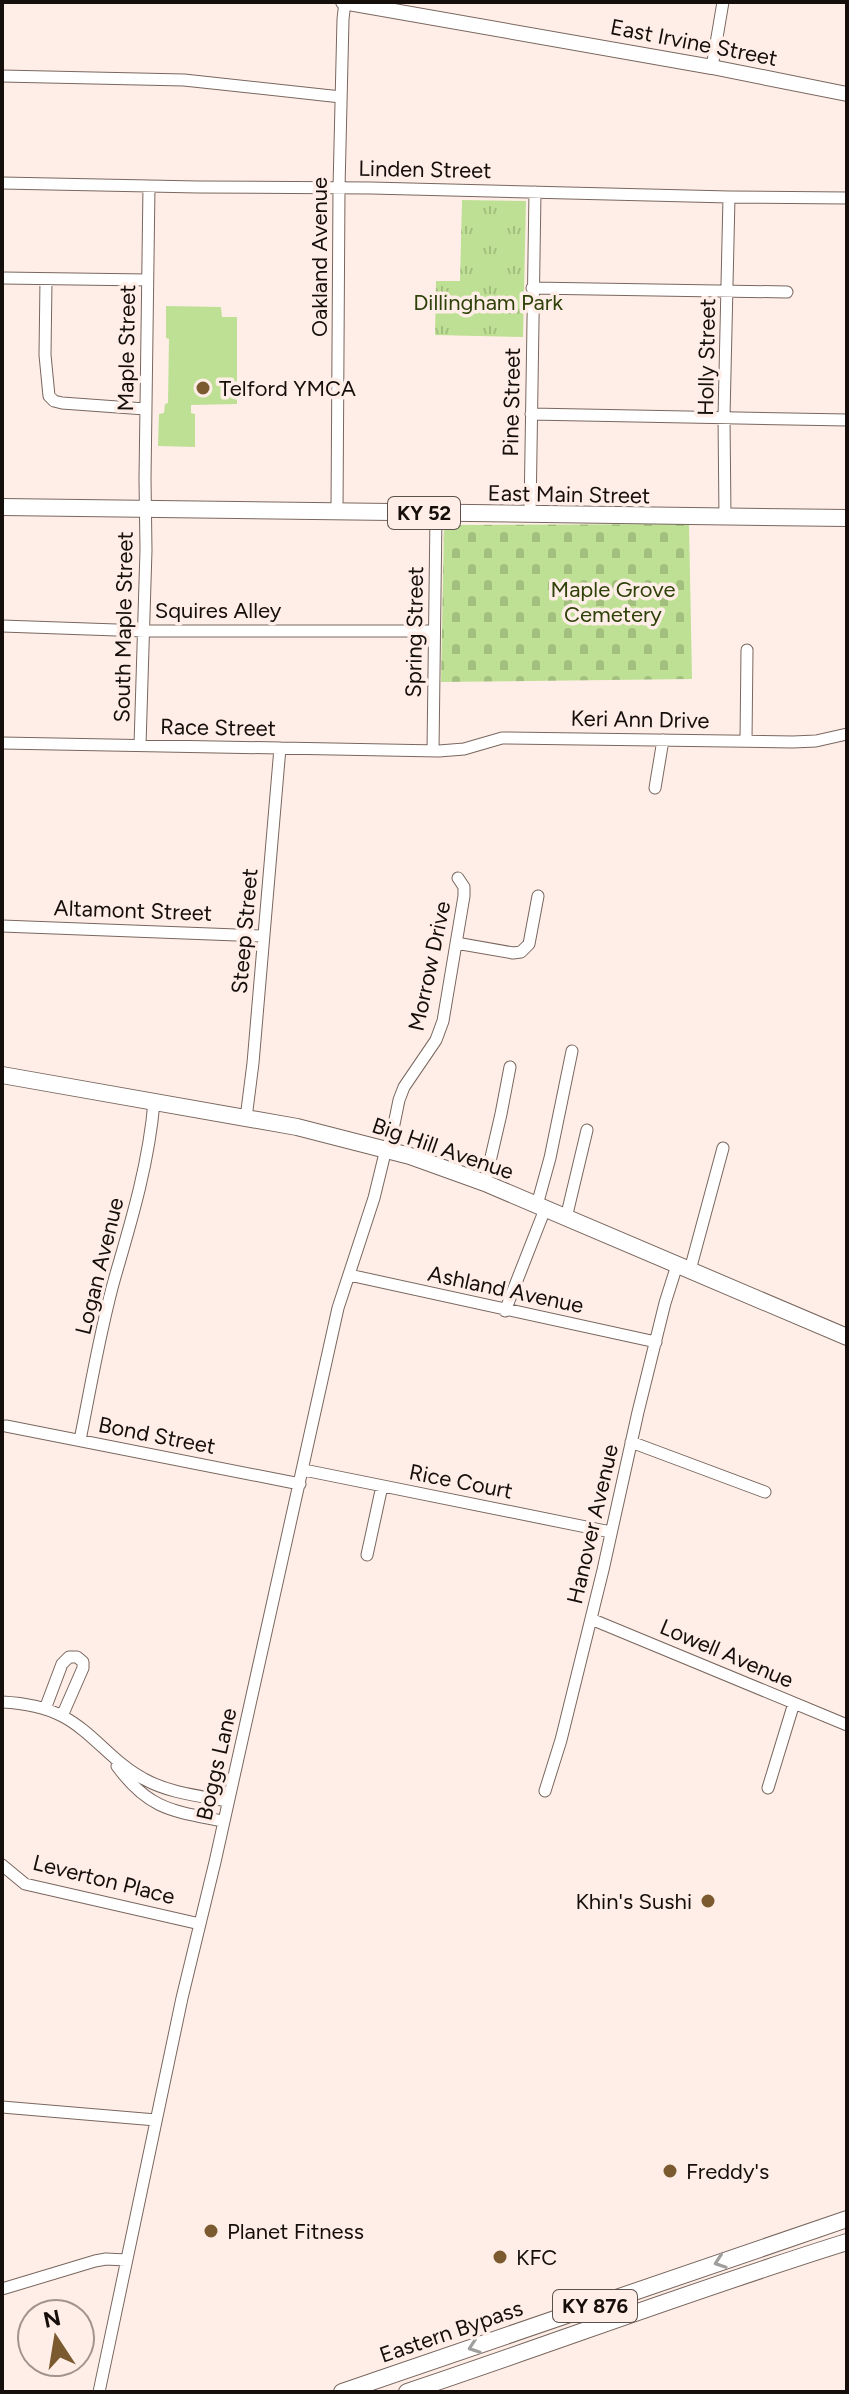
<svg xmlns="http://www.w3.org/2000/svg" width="849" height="2394" viewBox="0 0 849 2394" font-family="Figtree,sans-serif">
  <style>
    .grass { fill: #bee094 }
    .cemetery { fill: url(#cemetery-stones) }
    .park { fill: url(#park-tufts) }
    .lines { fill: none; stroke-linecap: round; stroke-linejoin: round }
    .minor-casing { stroke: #79675f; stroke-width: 13 }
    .tertiary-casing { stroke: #79675f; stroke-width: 16 }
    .primary-casing { stroke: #79675f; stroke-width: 18 }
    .minor { stroke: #fff; stroke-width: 11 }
    .tertiary { stroke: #fff; stroke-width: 14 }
    .primary { stroke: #fff; stroke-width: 16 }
    .oneway { stroke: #a19f9d }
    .poi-dot { fill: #7b5a30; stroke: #ffeee7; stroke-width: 3 }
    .labels { text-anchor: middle; stroke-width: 7; stroke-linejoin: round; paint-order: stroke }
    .shield { fill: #ffeee7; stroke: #5b514d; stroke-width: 2 }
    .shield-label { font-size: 20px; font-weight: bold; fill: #150e0b }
    .street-label { font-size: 22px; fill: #150e0b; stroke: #ffeee7 }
    .park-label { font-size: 22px; fill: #2d4108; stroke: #ffeee7 }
    .poi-label { font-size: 22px; fill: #150e0b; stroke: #ffeee7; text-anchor: start }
  </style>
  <defs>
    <pattern id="cemetery-stones" width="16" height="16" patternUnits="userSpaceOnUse" patternTransform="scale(2)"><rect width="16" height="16" fill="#bee094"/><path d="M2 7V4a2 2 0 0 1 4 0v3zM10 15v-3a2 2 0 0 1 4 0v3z" fill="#a2bf7e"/></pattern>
    <pattern id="park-tufts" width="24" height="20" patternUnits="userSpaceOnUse" patternTransform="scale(2)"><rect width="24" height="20" fill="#bee094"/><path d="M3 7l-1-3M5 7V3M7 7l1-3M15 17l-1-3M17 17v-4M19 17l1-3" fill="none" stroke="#a2bf7e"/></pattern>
  </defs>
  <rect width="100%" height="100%" fill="#ffeee7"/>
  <!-- grass -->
  <path class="grass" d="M166 306 221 307 222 317H237V404L191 405V413L195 414V447L158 446 159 414 164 413 165 404 168 403 169 339 166 338Z"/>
  <!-- cemetery -->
  <path class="cemetery" d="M689 524 692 679 441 682 444 525Z"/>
  <!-- park -->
  <path class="park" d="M462 200 526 201 523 337 435 335 436 281H460Z"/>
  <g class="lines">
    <!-- minor casing -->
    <g class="minor-casing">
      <path id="minor" d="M712 67 723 2
        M2 76 184 80 341 97
        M2 183 198 187 371 188 729 197 847 198
        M2 278 147 280
        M46 280 45 355 49 396 54 401 62 403 145 409
        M532 288 787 292
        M531 414 847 420
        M337 511 339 188 343 19 345 2
        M530 515 535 192
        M725 518 724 417 729 197
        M2 626 145 631H434
        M746 741 747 650
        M2 743 439 751 464 749 502 738 793 742 816 741 847 734
        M140 745 146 550 145 479 149 186
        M433 751 436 514
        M655 788 663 740
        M2 926 263 936
        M456 943 513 953 521 952 529 944 538 896
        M246 1118 253 1063 280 748
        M485 1183 501 1114 510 1067
        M537 1205 550 1158 572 1051
        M566 1218 587 1130
        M690 1270 723 1148
        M349 1275 656 1342
        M505 1311 545 1209
        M6 1426 300 1484
        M80 1440C91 1386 100 1330 115 1277 132 1219 149 1162 154 1102
        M631 1442 765 1492
        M304 1470 611 1532
        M367 1555 382 1486
        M591 1619 847 1725
        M2 1702C23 1703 43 1706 62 1716 93 1732 113 1763 144 1779 169 1793 200 1796 227 1801
        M45 1709 62 1664 69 1657H77L83 1662V1668L62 1716
        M117 1766C149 1810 173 1811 223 1821
        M768 1788 794 1703
        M545 1791 561 1740 603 1570 638 1412 665 1303 677 1265
        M2 1865 25 1884 200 1924
        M2 2107 156 2120
        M2 2289 95 2261 106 2259 126 2260
        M99 2392 182 1998 215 1862 338 1308 374 1198 386 1149 391 1139 399 1100 404 1087 436 1040 443 1021 464 896V887L458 878"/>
    </g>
    <!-- tertiary casing -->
    <g class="tertiary-casing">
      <path id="tertiary" d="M343 2 712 67 847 94"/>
    </g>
    <!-- primary casing -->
    <g class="primary-casing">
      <path id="primary" d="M2 507 847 518
        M2 1075 297 1127 410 1156 485 1183 847 1337
        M342 2392 847 2219
        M407 2392C554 2343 699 2288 847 2242"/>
    </g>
    <!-- minor -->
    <use href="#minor" class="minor"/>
    <!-- tertiary -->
    <use href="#tertiary" class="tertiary"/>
    <!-- primary -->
    <use href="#primary" class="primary"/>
  </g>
  <!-- one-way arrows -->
  <defs><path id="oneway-chevron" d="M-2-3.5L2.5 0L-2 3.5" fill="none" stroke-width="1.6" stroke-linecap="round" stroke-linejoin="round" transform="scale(2)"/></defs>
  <g class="oneway">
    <use href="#oneway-chevron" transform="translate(720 2262) rotate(161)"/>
    <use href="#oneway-chevron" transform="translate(474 2347) rotate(161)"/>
  </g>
  <!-- markers -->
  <g class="poi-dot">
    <circle cx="203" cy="388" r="8"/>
    <circle cx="708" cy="1901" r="8"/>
    <circle cx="670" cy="2171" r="8"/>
    <circle cx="211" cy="2231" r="8"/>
    <circle cx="500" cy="2257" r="8"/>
  </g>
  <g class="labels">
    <!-- shield labels -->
    <g class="shield">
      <rect x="388" y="497" width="72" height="32" rx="6"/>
      <rect x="553" y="2290" width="84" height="32" rx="6"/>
    </g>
    <g class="shield-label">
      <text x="424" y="520">KY 52</text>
      <text x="595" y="2313">KY 876</text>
    </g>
    <!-- street labels -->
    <g class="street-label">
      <text transform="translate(694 42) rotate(11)" y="8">East Irvine Street</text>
      <text transform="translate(425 169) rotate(1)" y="8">Linden Street</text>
      <text transform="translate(319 257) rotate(-90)" y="8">Oakland Avenue</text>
      <text transform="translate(126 348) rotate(-89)" y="8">Maple Street</text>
      <text transform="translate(706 357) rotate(-89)" y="8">Holly Street</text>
      <text transform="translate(511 402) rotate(-89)" y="8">Pine Street</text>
      <text transform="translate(569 494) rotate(1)" y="8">East Main Street</text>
      <text x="218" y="618">Squires Alley</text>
      <text transform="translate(123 627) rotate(-89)" y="8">South Maple Street</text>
      <text transform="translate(414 632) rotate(-89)" y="8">Spring Street</text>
      <text transform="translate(640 719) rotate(1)" y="8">Keri Ann Drive</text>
      <text transform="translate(218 727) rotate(1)" y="8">Race Street</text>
      <text transform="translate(133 910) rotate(2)" y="8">Altamont Street</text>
      <text transform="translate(244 931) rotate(-85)" y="8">Steep Street</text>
      <text transform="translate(429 966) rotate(-78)" y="8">Morrow Drive</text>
      <text transform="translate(443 1148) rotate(19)" y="8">Big Hill Avenue</text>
      <text transform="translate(99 1266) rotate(-76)" y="8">Logan Avenue</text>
      <text transform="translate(506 1289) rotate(12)" y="8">Ashland Avenue</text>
      <text transform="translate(157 1435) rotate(11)" y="8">Bond Street</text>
      <text transform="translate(461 1481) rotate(11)" y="8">Rice Court</text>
      <text transform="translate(592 1524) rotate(-77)" y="8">Hanover Avenue</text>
      <text transform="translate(727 1653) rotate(23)" y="8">Lowell Avenue</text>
      <text transform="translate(216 1764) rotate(-77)" y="8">Boggs Lane</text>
      <text transform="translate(104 1879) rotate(14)" y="8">Leverton Place</text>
      <text transform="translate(451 2331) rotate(-19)" y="8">Eastern Bypass</text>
    </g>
    <!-- park labels -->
    <g class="park-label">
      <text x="488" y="310">Dillingham Park</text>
      <text x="613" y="597">Maple Grove<tspan x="613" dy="25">Cemetery</tspan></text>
    </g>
    <!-- poi labels -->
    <g class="poi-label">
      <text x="219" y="396">Telford YMCA</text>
      <text x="692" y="1909" text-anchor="end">Khin's Sushi</text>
      <text x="686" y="2179">Freddy's</text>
      <text x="227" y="2239">Planet Fitness</text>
      <text x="516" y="2265">KFC</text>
    </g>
  </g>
  <!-- border -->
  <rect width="849" height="2394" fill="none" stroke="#150e0b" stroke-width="8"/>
  <!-- north arrow -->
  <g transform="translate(56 2338) rotate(348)"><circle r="38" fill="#ffeee7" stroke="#a1948f" stroke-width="2"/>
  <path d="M0-6L14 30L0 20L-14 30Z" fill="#7b5a30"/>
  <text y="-12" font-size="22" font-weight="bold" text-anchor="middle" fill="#150e0b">N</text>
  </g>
</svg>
